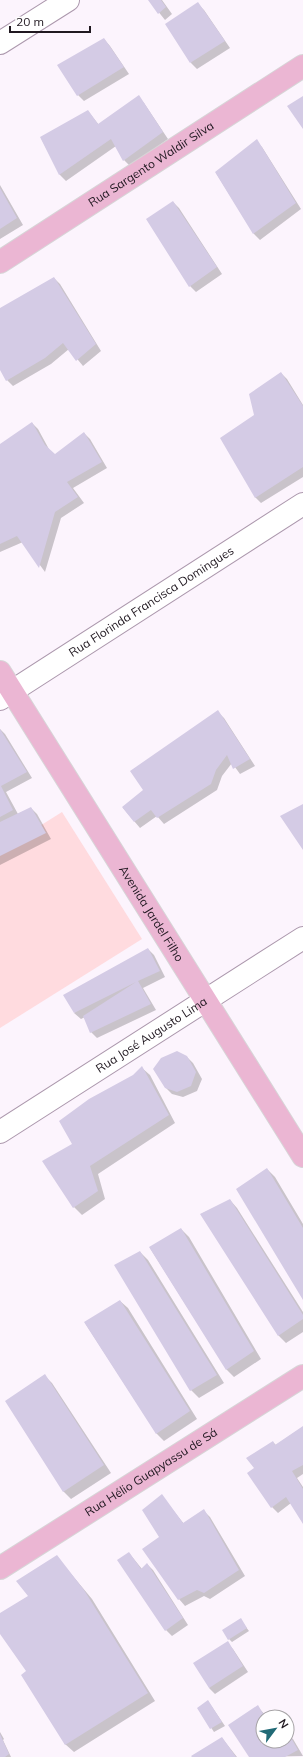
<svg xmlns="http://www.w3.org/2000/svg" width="303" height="1757" font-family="Mulish,sans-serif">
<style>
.green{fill:#ffdbdf}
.shadow{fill:#0003}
.building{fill:#d4cbe5}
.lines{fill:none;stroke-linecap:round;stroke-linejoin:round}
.minor-casing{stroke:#ac98ad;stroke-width:24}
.major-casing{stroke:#d7d5d7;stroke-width:24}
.minor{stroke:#fff;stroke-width:22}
.major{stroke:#ebb6d3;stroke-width:22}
.labels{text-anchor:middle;stroke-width:3.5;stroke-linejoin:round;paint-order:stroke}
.street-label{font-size:12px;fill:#201820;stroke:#fff}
</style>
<rect width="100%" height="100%" fill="#fcf4fd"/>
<path class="green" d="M62 812 142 939 0 1028V851Z"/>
<path class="shadow" d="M149 0H162L172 14 165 20Z
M198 4 204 10 230 48 197 69 191 63Z
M104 39 110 46 129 74 84 101 78 95Z
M138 97 144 103 168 139 130 166 124 160 116 146 66 181 60 175 41 138 88 111 99 125Z
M256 141 262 147 301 209 260 240 254 234 216 173Z
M0 185 23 225 0 239Z
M173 202 179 208 222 274 196 292 190 286Z
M54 278 60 284 101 351 83 366 69 349 51 364 13 386 7 380 0 368V310Z
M281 373 287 379 303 405V477L261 503 255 497V415Z
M32 423 38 429 50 451 55 455 84 433 90 439 107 468 73 488 84 503 61 518 45 572 23 542 0 552V446Z
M218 712 224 718 255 766 240 774 232 763 222 776 217 790 164 824 157 816 140 828 123 808 144 791Z
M0 729 5 734 32 778 6 792 18 814 31 808 37 814 51 839 0 865Z
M148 949 154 955 165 977 143 988 156 1010 97 1038 91 1032 85 1017 81 1019 74 1013Z
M187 1057 193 1063 202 1079 197 1091 183 1097 172 1094 166 1088Z
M142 1068 150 1075 175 1123 98 1174 105 1199 82 1215 74 1207 73 1144 133 1076Z
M267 1169 275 1177 303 1224V1298Z
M230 1200 237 1208 303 1312V1332L286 1343 279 1336 201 1214Z
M181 1229 189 1237 261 1359 234 1377 227 1370 150 1248Z
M140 1252 148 1260 224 1383 199 1398 191 1390 116 1265Z
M120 1301 128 1308 197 1419 164 1441 157 1434 85 1323Z
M45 1376 52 1383 111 1473 71 1499 63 1491Z
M303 1427V1474L297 1478 303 1487V1522L291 1503 278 1513 272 1507 255 1469 273 1442 276 1445Z
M162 1496 184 1524 204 1511 210 1517 245 1576 210 1599 204 1596 185 1606 179 1599 160 1537Z
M129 1553 142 1569 147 1564 153 1570 188 1625 172 1636 166 1630Z
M57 1557 92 1599 155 1701 74 1752 65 1744 27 1671 0 1632V1614L29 1596Z
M240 1619 249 1631 232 1642 229 1639Z
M227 1643 233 1649 248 1672 215 1694 209 1688Z
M208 1701 225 1726 214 1732 198 1708Z
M258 1707 267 1717H263V1741H287V1733L293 1739 303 1756 251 1757Z
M0 1732 4 1739 3 1740 11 1757H0Z
M222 1738 237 1757H193Z"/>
<path class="building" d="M148 0H161L166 7 158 14Z
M198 2 225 41 190 63 165 24Z
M104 38 124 67 77 96 57 65Z
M139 95 163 132 123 161 111 139 59 175 40 137 88 110 98 124Z
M303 96V129L287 106Z
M257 139 296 203 253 234 215 172Z
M0 188 17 218 0 229Z
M173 201 217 267 189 287 146 219Z
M54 277 96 344 76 361 63 343 45 358 6 381 0 370V308Z
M281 372 303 406V467L255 498 220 438 254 415 249 394Z
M32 422 45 445 55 454 84 432 102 462 67 482 78 497 55 512 39 568 17 536 0 544V444Z
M218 710 250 759 233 769 227 755 216 770 211 784 157 818 151 810 134 822 122 807 143 790 130 771Z
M0 729 27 772 1 786 13 810 0 817Z
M303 804V850L280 816Z
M31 807 46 833 0 856V822Z
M148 948 160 971 138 981 151 1004 90 1033 83 1016 136 982 74 1013 63 995Z
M177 1051 187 1056 196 1072 191 1086 177 1092 165 1088 153 1069 161 1058Z
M142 1066 169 1115 90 1166 98 1191 73 1208 42 1161 72 1144 59 1121 89 1099 133 1075Z
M267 1168 303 1228V1300L236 1189Z
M230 1199 303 1315V1319L278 1336 200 1214Z
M181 1228 254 1351 226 1370 149 1247Z
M140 1251 217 1375 190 1391 114 1265Z
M120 1300 190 1411 156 1434 84 1322Z
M45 1374 104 1465 63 1492 5 1401Z
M303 1426V1465L292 1471 303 1489V1524L286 1497 271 1508 247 1473 254 1468 246 1458 273 1441 275 1445Z
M162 1494 183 1523 204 1509 239 1570 204 1593 197 1590 178 1600 142 1549 159 1537 142 1510Z
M129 1552 141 1569 147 1563 183 1618 165 1631 117 1560Z
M57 1555 84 1590 148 1693 65 1745 21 1675 26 1671 0 1634V1613L28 1596 16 1581Z
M241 1618 247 1628 228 1640 222 1630Z
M228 1641 243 1666 209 1688 193 1663Z
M208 1700 222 1722 210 1729 197 1708Z
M258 1705 265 1717H263V1741H287V1731L298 1750 285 1757H249L228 1725Z
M0 1734 9 1754 5 1757H0Z
M222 1737 236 1757H192L191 1756Z"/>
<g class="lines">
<defs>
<g id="minor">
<path d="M0 43 68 0"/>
<path id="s1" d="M0 699 303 504"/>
<path id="s2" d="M0 1132 303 938"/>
</g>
<g id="major">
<path id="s3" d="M0 262 303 66"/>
<path id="s4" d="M0 672 303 1156"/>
<path id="s5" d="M0 1568 303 1376"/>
</g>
</defs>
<use href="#minor" class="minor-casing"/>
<use href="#major" class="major-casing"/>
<use href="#minor" class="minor"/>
<use href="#major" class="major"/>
</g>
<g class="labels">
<g class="street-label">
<text dy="4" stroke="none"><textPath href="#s3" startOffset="180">Rua Sargento Waldir Silva</textPath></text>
<text dy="4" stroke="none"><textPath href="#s1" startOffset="180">Rua Florinda Francisca Domingues</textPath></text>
<text dy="4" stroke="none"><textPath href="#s4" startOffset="285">Avenida Jardel Filho</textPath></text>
<text dy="4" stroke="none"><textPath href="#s2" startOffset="180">Rua José Augusto Lima</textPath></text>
<text dy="4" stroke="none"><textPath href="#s5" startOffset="179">Rua Hélio Guapyassu de Sá</textPath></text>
</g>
</g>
<g transform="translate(275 1729) rotate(58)"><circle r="19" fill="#ffffff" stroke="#a6a3a6"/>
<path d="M0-3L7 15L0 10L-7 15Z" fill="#216a76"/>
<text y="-6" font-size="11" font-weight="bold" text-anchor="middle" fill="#201820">N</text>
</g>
<path d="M10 26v6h80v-6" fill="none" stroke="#201820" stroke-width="2"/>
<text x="16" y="26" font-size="12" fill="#201820" stroke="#ffffff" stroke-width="3" paint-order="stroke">20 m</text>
</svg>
